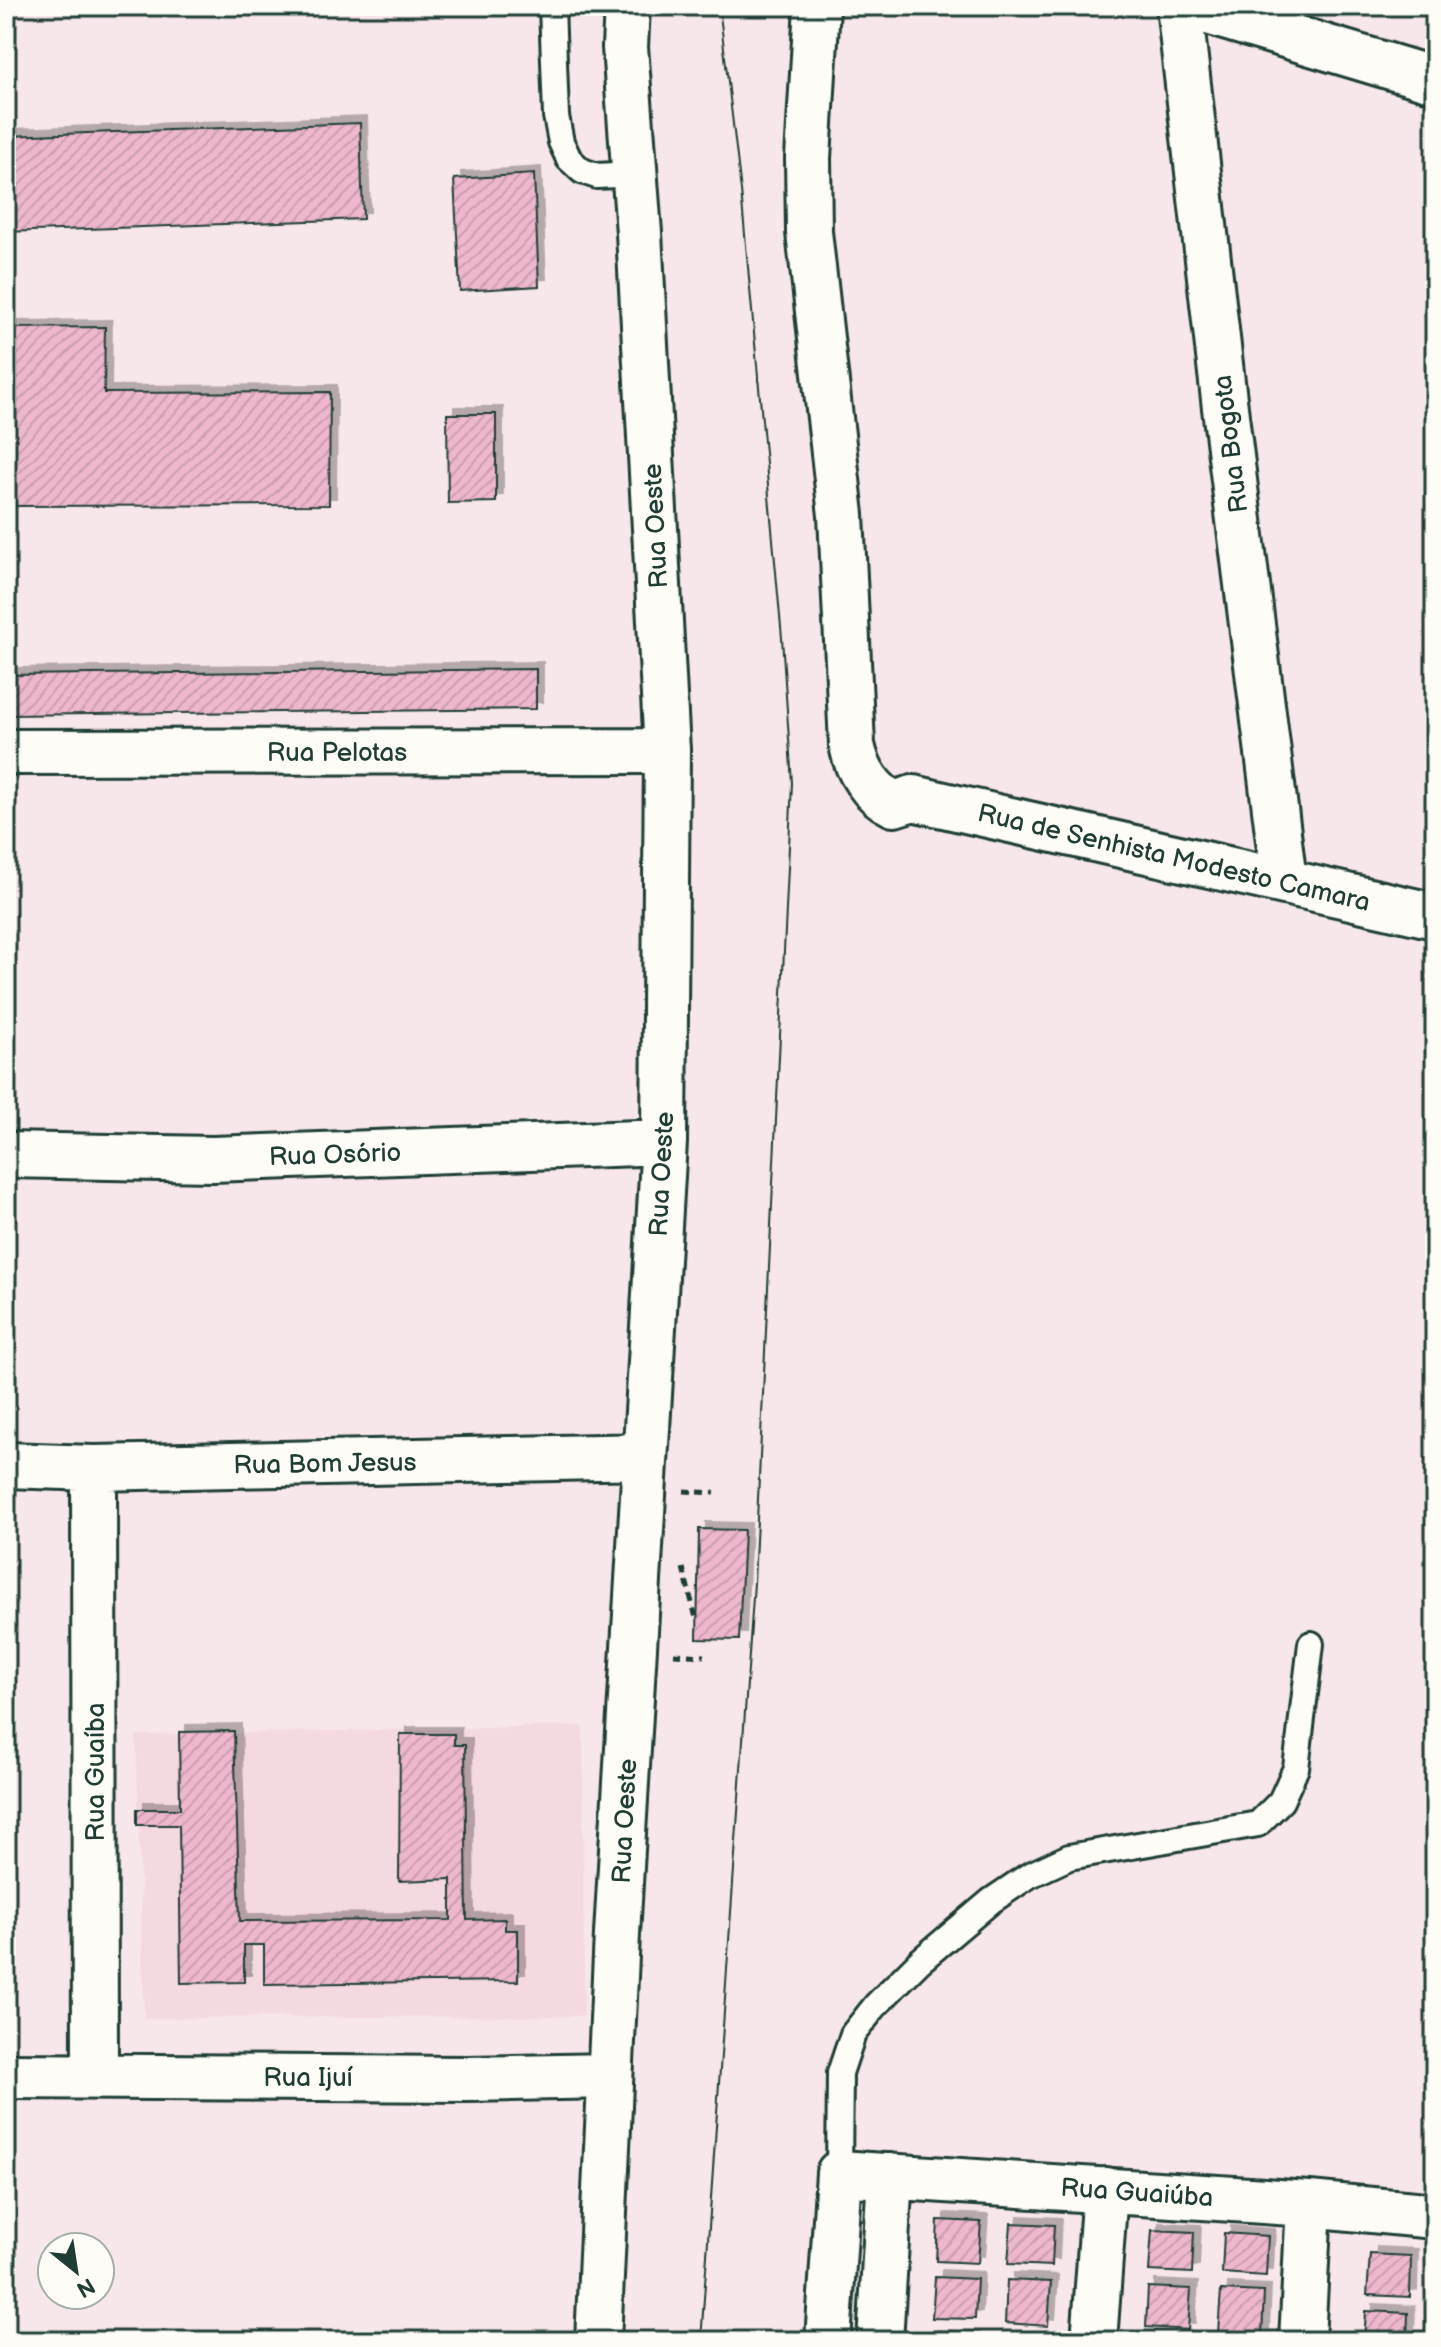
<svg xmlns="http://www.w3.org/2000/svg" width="1441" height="2347" font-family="'Balsamiq Sans',sans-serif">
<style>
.built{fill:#f5d9e1}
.building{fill:url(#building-hatch);stroke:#1f3d34;stroke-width:2;filter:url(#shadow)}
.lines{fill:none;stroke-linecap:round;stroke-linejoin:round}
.lane-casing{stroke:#1f3d34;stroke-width:30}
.street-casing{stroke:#1f3d34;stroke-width:50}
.secondary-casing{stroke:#1f3d34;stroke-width:50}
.path{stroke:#1f3d34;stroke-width:5;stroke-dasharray:8 6;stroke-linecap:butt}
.lane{stroke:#fdfcf7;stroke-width:24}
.street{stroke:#fdfcf7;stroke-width:44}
.secondary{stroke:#fdfcf7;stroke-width:44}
.tram{stroke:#1f3d34;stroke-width:2}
.labels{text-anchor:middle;stroke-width:6;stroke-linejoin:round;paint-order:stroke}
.street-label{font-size:26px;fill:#1f3d34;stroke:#fdfcf7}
</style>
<defs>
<pattern id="building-hatch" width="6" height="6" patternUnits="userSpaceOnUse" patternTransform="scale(2)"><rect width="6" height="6" fill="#eeb7cd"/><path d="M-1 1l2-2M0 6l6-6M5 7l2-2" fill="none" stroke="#cc9eb1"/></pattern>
<filter id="shadow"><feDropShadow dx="7" dy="-7" stdDeviation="0" flood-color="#0004"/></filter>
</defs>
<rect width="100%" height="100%" fill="#f8e7ea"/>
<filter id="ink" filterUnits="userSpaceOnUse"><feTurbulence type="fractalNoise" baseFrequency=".0125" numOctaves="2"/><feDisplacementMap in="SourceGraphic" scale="16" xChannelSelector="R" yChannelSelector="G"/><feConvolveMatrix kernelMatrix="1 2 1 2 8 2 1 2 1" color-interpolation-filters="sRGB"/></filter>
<g filter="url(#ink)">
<path class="built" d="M583 1726 584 2016 144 2018 136 1735Z"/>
<path class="building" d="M55 6H140L55 10Z
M360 123 363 219 6 232V136Z
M534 174 539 286 460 291 454 179Z
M105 327 104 393 330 392 329 505 6 506V328Z
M447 414H496V502L448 503Z
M536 669V709L6 715V675Z
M699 1529 744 1530 739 1640 697 1639Z
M234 1731 240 1921 451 1920V1879L399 1881 400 1734H454V1745H465L467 1920 505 1919V1930H518V1981L264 1984V1945H244V1982L181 1983 179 1825H137V1809H180L179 1732Z
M938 2220 981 2222 978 2263 936 2261Z
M1011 2223 1054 2225 1052 2266 1008 2264Z
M1152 2230 1194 2232 1192 2273 1149 2271Z
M1224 2233 1268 2236 1266 2276 1222 2273Z
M1370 2254 1411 2256 1410 2297 1367 2295Z
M935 2277 977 2279 975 2319 932 2318Z
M1007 2280 1051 2282 1048 2326 1005 2323Z
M1148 2287 1191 2289 1188 2330 1146 2327Z
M1221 2290 1264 2292 1262 2336 1218 2333Z
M1366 2311 1408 2313 1407 2341H1364Z
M930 2337 973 2339 972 2341H930Z"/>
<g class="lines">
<defs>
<path id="lane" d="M552 6 556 116 561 142 569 159 582 171 597 176 634 174
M839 2173 840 2073 853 2034 876 2005 920 1961 991 1901 1028 1876 1069 1857 1258 1824 1281 1801 1296 1768 1311 1644"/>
<path id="street" d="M817 6 808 158 809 232 841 515 852 745C857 770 871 793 894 804L913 798 1435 916
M1179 6 1225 408 1284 881
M1188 6 1435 80
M6 1155 213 1159 664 1142
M6 1465 94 1468 645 1456
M94 1468 95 2075
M6 2076 467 2079 609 2076
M598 2341 617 1934 664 1142 667 751
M828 2341 839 2173 1309 2204 1435 2216
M880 2341 890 2176
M1094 2341 1105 2190
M1302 2341 1309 2204"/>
<path id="secondary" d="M6 752 667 751 639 233 625 47 627 6"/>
</defs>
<use href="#lane" class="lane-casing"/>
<use href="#street" class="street-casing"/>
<use href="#secondary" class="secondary-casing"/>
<path class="path" d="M684 1491 715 1493
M683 1568 697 1622
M674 1654 704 1656"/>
<use href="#lane" class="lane"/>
<use href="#street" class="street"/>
<use href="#secondary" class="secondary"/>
<path class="tram" d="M701 2341 754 1583 792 783 782 638 741 191 719 6"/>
</g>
</g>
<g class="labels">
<g class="street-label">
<text transform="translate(1230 444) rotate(-97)" y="9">Rua Bogota</text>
<text transform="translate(655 526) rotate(-93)" y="9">Rua Oeste</text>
<text x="337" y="761">Rua Pelotas</text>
<text transform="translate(1174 857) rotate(13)" y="9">Rua de Senhista Modesto Camara</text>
<text transform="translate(335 1154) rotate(-2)" y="9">Rua Osório</text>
<text transform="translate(661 1174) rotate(-87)" y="9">Rua Oeste</text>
<text transform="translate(325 1463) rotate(-1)" y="9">Rua Bom Jesus</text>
<text transform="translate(95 1772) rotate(-90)" y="9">Rua Guaíba</text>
<text transform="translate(624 1821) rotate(-87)" y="9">Rua Oeste</text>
<text x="308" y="2086">Rua Ijuí</text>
<text transform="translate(1137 2192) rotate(4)" y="9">Rua Guaiúba</text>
</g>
</g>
<rect width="1441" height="2347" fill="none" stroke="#fdfcf7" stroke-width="32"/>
<rect x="16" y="16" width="1409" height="2315" fill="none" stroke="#1f3d34" stroke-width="3" filter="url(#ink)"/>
<g transform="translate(76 2271) rotate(150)"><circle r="38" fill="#fdfcf7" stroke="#a4b0a9" stroke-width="2"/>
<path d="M0-6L14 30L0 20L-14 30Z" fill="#1f3d34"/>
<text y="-12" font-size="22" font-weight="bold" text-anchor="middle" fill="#1f3d34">N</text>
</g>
</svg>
